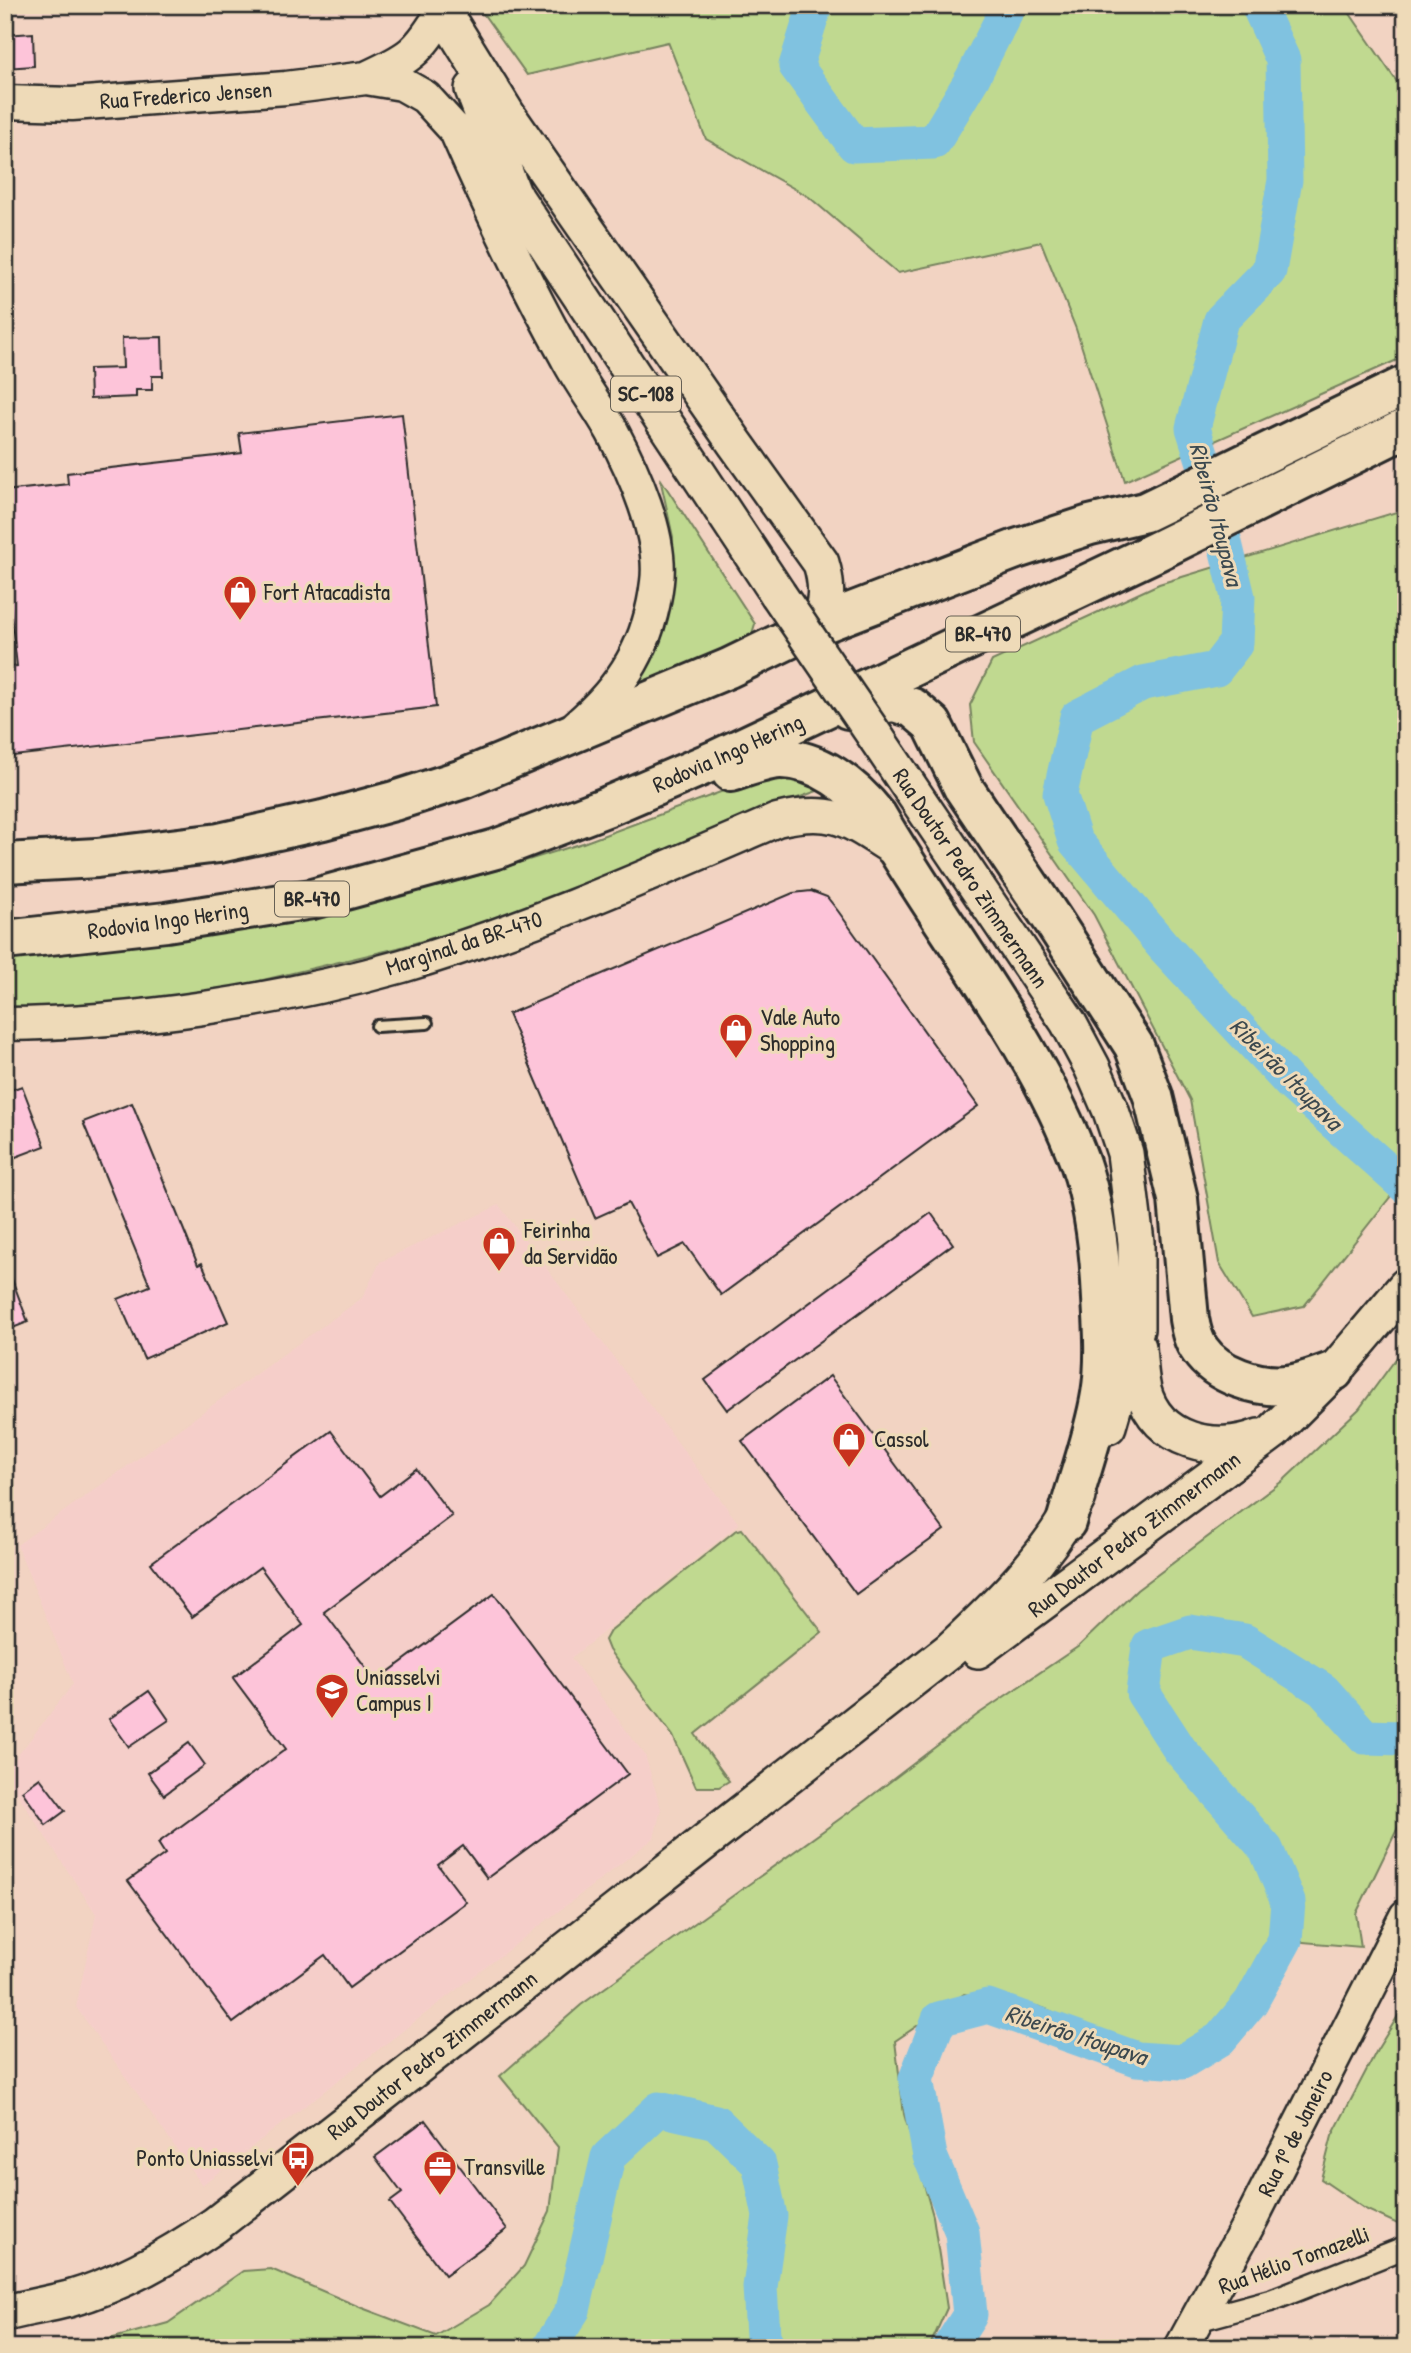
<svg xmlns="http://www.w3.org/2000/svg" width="1411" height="2353" font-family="'Patrick Hand',sans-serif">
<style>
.built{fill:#f5cec9}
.green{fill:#c0d990;stroke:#76825e;stroke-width:2}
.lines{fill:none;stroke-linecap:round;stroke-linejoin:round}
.river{stroke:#80c2e0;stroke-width:35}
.building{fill:#fdc4d9;stroke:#2b2b2b;stroke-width:2}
.lane-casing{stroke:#2b2b2b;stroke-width:16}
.street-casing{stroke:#2b2b2b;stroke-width:26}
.secondary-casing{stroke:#2b2b2b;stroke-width:37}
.primary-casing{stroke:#2b2b2b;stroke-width:40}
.highway-casing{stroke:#2b2b2b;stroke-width:44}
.lane{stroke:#eedab8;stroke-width:10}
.street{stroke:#eedab8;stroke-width:21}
.secondary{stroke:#eedab8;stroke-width:32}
.primary{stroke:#eedab8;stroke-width:35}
.highway{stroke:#eedab8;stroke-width:38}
.primary-bridge-casing{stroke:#2b2b2b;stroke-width:40;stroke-linecap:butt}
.primary-bridge{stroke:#eedab8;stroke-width:35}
.labels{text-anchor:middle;stroke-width:6;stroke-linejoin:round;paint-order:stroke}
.shield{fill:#eedab8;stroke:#666055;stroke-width:2}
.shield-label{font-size:21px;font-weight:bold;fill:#2b2b2b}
.street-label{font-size:23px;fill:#2b2b2b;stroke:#eedab8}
.poi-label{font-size:23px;fill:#2b2b2b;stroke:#eedab8;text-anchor:start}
.water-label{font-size:24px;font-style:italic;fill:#3c494f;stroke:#eedab8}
</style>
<rect width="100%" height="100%" fill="#f2d3c2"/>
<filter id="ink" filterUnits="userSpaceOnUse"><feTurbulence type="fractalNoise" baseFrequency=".0143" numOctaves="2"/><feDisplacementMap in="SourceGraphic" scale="14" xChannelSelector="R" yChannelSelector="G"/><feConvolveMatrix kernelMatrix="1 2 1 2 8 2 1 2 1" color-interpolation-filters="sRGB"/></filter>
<g filter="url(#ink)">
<path class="built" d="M499 1205 739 1524 571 1658 645 1755 661 1809 654 1838 202 2185 76 2007 96 1914 5 1775V1772L73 1684 17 1545 362 1298 380 1262Z"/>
<path class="green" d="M477 5H1344L1406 95V356L1125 481 1076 329 1041 242 898 273 809 197 706 139 668 42 527 75Z
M660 478 755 624 749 643 618 706 669 598 673 537Z
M1406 509V1177L1304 1306 1252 1317 1219 1263 1190 1100 1094 915 974 742 970 705 992 661 1159 584Z
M769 774 812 786 817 791 767 809 533 908 398 948 234 987 131 1002 38 1009 17 1008 5 1004V957L317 916 369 904 483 874 583 843Z
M1406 1345V1811L1356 1914 1361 1947 1268 1939C1264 1963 1248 2003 1230 2021 1204 2047 1161 2056 1126 2046 1097 2038 1071 2018 1043 2008 1018 2000 989 1999 964 1994L895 2041 904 2114 933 2216 947 2308 929 2348H77L168 2323 243 2271 271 2269 362 2308 436 2336 489 2305 524 2266 550 2211 558 2147 500 2076 581 2005 866 1800 977 1715 1079 1646 1137 1590 1285 1479 1359 1409Z
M742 1529 822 1632 695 1734 729 1781 719 1787H696L673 1736 609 1650 605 1640 610 1631 735 1531Z
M1406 2003V2226H1402L1365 2209 1321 2179 1332 2136 1377 2050Z"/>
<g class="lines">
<path class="river" d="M815 5 796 66 854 145 934 142 972 79 1009 5
M1258 5 1283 60 1285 180 1269 271 1221 320 1193 428 1211 485 1238 597 1236 643 1216 669 1143 683 1077 717 1060 794 1075 841 1163 946 1292 1085 1406 1187
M549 2348 573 2310 608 2157 659 2109 716 2122 759 2164 770 2216 760 2287 763 2335 768 2348
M949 2348 970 2315 962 2232 930 2156 916 2079 939 2019 988 2006 1137 2059 1182 2062 1220 2039 1251 2002 1285 1940 1288 1902 1266 1849 1180 1750 1143 1693 1149 1646 1190 1632 1245 1641 1323 1690 1365 1737 1402 1738 1406 1736"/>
</g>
<path class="building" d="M33 33 34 66 5 68V35Z
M162 337 163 376H152V390H136V397L90 399 89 369 123 368 122 338Z
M402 414 436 707 5 757V667L17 666 8 588 5 589V491L68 484 67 473 242 453 239 433Z
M811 891 827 897 838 911 978 1106 721 1295 685 1244 657 1258 628 1203 595 1218 508 1014 793 893Z
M22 1086 45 1146 5 1161V1092Z
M132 1103 198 1265 202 1263 228 1322 144 1359 118 1299 150 1286 83 1122Z
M931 1213 953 1244 727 1410 705 1380Z
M7 1266 28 1322 5 1331V1267Z
M830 1376 944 1530 856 1594 742 1441Z
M331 1431 380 1496 416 1469 452 1516 324 1612 376 1681 494 1594 628 1774 487 1878 463 1846 438 1865 466 1902 349 1988 325 1955 233 2023 128 1881 165 1854 158 1843 286 1749 233 1678 303 1625 260 1567 192 1617 151 1563Z
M149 1691 169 1720 129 1747 109 1719Z
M189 1743 205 1765 164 1795 148 1773Z
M40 1778 65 1811 46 1825 22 1791Z
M425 2120 507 2229 445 2275 390 2202 402 2193 375 2157Z"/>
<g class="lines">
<defs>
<path id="lane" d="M377 1026 427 1023"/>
<path id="street" d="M1198 2320 1272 2300 1406 2247"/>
<path id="secondary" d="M366 78C410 58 418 53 443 11
M5 102 72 104 286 88 366 78 402 84 425 97 468 144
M455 129C489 207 526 284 567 358 580 383 598 406 612 431 633 470 663 536 657 582 650 643 623 687 577 726
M5 1024C134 1023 278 1001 402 966 531 928 654 873 777 820 836 806 850 822 898 852
M1181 2348 1252 2218 1406 1916"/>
<path id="primary" d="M443 11 508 116 735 443 821 563C828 586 827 603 818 625
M473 89 513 194 778 594
M877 739 1068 1022 1092 1067 1111 1111 1125 1153 1136 1242V1329L1108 1426
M1138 1347C1139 1361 1140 1376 1143 1390 1157 1442 1215 1454 1259 1437
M978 1650 1274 1431 1334 1371 1406 1286
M5 2313C27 2308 48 2304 69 2299 122 2284 170 2256 215 2225L950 1650C998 1605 1049 1556 1078 1497"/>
<path id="highway" d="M848 709 894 702 913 708 932 724 963 787 1052 919 1134 1046 1153 1096 1178 1199 1189 1319C1191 1330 1193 1341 1200 1350 1217 1375 1258 1388 1287 1385 1303 1383 1318 1377 1334 1371
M731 772C746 767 764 760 779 759 818 758 854 787 877 816 942 929 1035 1041 1080 1163 1095 1206 1100 1253 1102 1299 1104 1329 1106 1364 1101 1394 1094 1437 1078 1479 1066 1522
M5 863 97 858 219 843 323 820 394 801 463 779 729 668 818 625 1016 549 1090 525 1145 512 1406 385
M5 940 166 922 312 899 496 849 606 807 718 759 1157 551 1406 428"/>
</defs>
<use href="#lane" class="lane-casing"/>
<use href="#street" class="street-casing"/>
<use href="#secondary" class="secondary-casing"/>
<use href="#primary" class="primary-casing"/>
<use href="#highway" class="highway-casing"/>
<use href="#lane" class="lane"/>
<use href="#street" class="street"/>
<use href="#secondary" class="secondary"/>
<use href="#primary" class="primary"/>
<use href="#highway" class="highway"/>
<defs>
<path id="primary-bridge" d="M778 594 877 739"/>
</defs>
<use href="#primary-bridge" class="primary-bridge-casing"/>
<use href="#primary-bridge" class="primary-bridge"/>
</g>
</g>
<defs>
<symbol id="shop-pin" viewBox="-11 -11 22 30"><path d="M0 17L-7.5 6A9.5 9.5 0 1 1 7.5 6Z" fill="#c8321e" stroke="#eedab8"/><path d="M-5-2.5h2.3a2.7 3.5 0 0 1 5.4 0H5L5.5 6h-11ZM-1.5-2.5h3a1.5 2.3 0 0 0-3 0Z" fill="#fff"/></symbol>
<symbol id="university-pin" viewBox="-11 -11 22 30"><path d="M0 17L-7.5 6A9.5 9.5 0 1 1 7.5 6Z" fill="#c8321e" stroke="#eedab8"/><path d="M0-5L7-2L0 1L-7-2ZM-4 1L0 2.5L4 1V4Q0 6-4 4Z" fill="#fff"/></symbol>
<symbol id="bus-pin" viewBox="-11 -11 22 30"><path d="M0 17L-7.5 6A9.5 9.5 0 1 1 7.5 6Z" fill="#c8321e" stroke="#eedab8"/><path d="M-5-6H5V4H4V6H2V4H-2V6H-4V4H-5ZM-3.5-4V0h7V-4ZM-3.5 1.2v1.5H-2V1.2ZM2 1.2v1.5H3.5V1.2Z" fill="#fff"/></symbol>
<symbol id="office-pin" viewBox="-11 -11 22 30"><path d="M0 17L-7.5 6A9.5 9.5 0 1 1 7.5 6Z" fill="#c8321e" stroke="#eedab8"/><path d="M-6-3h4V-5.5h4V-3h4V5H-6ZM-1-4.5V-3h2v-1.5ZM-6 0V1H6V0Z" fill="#fff"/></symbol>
</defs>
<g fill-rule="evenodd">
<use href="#shop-pin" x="221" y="573" width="38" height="52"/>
<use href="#shop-pin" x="717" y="1011" width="38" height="52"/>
<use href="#shop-pin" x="480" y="1224" width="38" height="52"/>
<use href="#shop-pin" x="830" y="1420" width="38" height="52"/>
<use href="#university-pin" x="313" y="1671" width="38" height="52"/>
<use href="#bus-pin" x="279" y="2139" width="38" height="52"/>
<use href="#office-pin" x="421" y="2148" width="38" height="52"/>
</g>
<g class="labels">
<g class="shield">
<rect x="611" y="376.5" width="70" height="35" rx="5"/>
<rect x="946" y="616.5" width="74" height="35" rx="5"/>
<rect x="275" y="881.5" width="74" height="35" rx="5"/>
</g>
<g class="shield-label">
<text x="646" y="401">SC-108</text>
<text x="983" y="641">BR-470</text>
<text x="312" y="906">BR-470</text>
</g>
<g class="street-label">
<text transform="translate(186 95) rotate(-4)" y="8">Rua Frederico Jensen</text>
<text transform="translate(728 753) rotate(-24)" y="8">Rodovia Ingo Hering</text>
<text transform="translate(971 878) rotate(56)" y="8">Rua Doutor Pedro Zimmermann</text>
<text transform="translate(168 920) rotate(-8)" y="8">Rodovia Ingo Hering</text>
<text transform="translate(464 943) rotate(-18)" y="8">Marginal da BR-470</text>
<text transform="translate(1134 1534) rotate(-37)" y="8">Rua Doutor Pedro Zimmermann</text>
<text transform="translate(432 2055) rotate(-38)" y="8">Rua Doutor Pedro Zimmermann</text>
<text transform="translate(1295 2133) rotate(-63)" y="8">Rua 1º de Janeiro</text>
<text transform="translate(1294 2260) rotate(-20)" y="8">Rua Hélio Tomazelli</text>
</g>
<g class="poi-label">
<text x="264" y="600">Fort Atacadista</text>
<text x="760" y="1025">Vale Auto<tspan x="760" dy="26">Shopping</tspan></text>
<text x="524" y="1238">Feirinha<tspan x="524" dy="26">da Servidão</tspan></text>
<text x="874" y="1447">Cassol</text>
<text x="356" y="1685">Uniasselvi<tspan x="356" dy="26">Campus I</tspan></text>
<text x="274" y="2166" text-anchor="end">Ponto Uniasselvi</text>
<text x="464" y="2175">Transville</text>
</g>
<g class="water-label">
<text transform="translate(1216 514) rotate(75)" y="8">Ribeirão Itoupava</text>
<text transform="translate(1286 1074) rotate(45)" y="8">Ribeirão Itoupava</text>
<text transform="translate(1076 2035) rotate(18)" y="8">Ribeirão Itoupava</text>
</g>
</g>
<rect width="1411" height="2353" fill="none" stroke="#eedab8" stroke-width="28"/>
<rect x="14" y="14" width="1383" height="2325" fill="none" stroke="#2b2b2b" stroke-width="2.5" filter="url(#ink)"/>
</svg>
